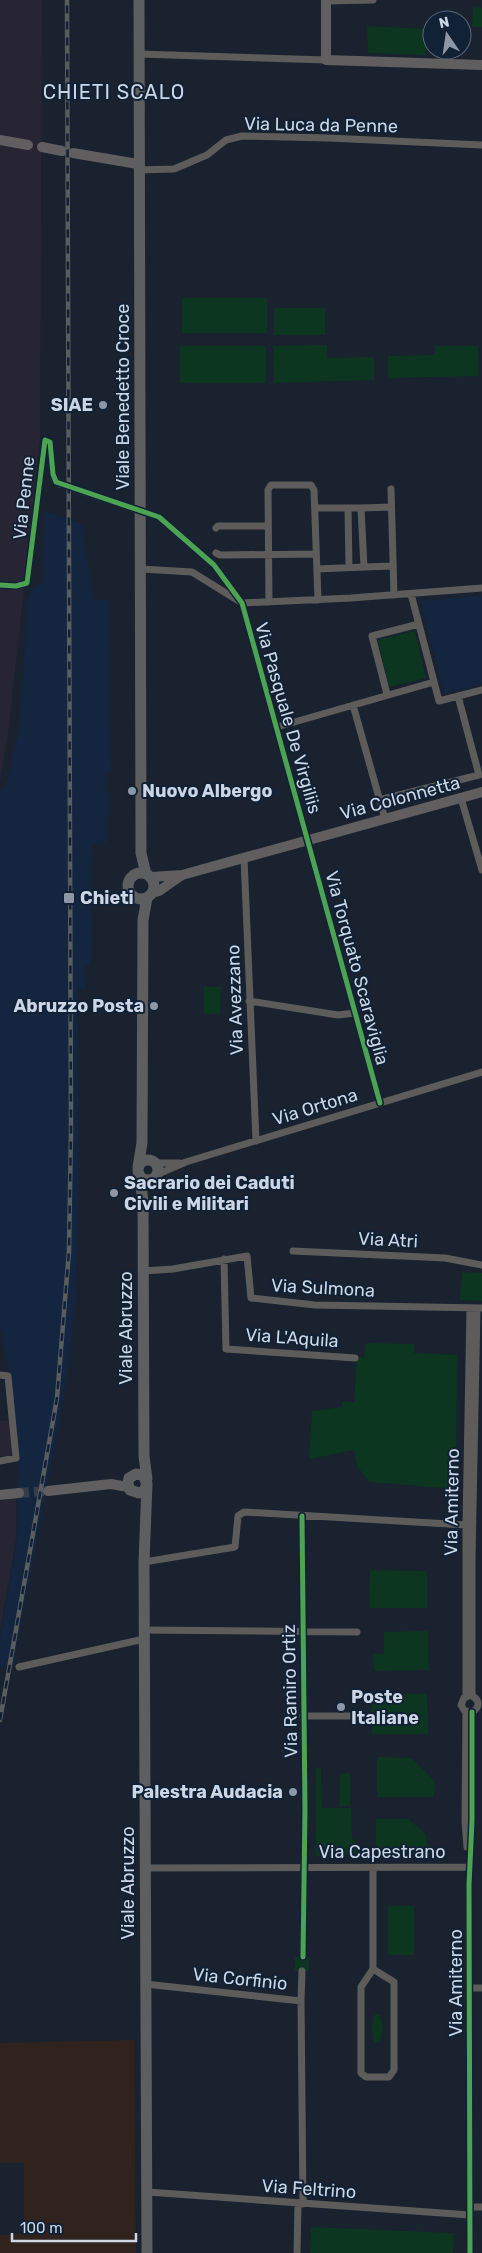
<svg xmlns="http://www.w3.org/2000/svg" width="482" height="2253" font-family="Rubik,sans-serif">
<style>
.commercial{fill:#30231e}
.industrial{fill:#272534}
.built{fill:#14263f}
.green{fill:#0c361f}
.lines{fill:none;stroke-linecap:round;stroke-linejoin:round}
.street-tunnel{stroke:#343d49;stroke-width:7;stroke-dasharray:7 3.5;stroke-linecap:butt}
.secondary-tunnel{stroke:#343d49;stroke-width:10;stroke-dasharray:10 5;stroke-linecap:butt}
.street{stroke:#5e5c5b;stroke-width:7}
.secondary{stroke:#605e5f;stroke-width:10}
.primary{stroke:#5d5e5f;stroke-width:11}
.rail-casing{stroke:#5a5d60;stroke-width:4.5}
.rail{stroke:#112136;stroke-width:2.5;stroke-dasharray:8;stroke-linecap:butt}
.cycleway-casing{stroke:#112136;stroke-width:8}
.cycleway{stroke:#4ca352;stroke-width:5}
.poi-dot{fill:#8d97a5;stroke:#112136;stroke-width:2}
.labels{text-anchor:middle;stroke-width:4;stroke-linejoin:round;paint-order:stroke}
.street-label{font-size:18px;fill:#ccd6e5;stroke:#112136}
.poi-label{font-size:18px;font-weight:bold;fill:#ccd6e5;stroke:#112136;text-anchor:start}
.quarter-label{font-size:20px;letter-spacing:1px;fill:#ccd6e5;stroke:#112136}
</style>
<rect width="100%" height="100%" fill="#19222e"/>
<path class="commercial" d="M134 2040 136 2253H0V2235L24 2234V2163H0V2043Z"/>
<path class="industrial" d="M0 0H42L40 440 8 733 0 782Z
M10 1420 11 1456H0V1421Z
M16 1499V1539L0 1631V1501Z"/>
<path class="built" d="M44 511 81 524 94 600H109L111 772H105V791L110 793V816L106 817 107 843 92 844 91 965 85 966 86 990 78 989 79 1184 75 1304 64 1396 13 1668 0 1666V1639L17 1540 19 1455 10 1375 0 1327V791L6 786 20 725 28 597 37 584H44Z
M482 596V684L444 694 420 601Z"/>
<path class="green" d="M473 7 482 8V27H472Z
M367 26 426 29V55L368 53Z
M182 298H267V333H182Z
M274 308H325V335H274Z
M327 345V358L374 357V380L274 383 273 346Z
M180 346H266V383H180Z
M435 346H478L479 376 388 378V356L435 355Z
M415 631 426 678 389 687 378 640Z
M204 987H221L220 1014H204Z
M462 1272 482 1273V1301L460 1300Z
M366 1343 414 1344V1353L457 1355 456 1489 369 1482 357 1466 354 1450 309 1459 312 1411 342 1407V1402H354L357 1357H364Z
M370 1570 427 1571V1608H369Z
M428 1631 429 1670 374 1671 373 1654H384V1632Z
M371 1694H427L428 1734H372Z
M377 1757 411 1758 435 1782 434 1797H377Z
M316 1768H321L322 1808H351L352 1838 367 1855 316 1856Z
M350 1773V1806H339L340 1774Z
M376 1819H408L426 1834 427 1844 430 1846 433 1854 376 1852Z
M388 1906H414V1955H388Z
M295 1957H309V1971H295Z
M374 2015H380L383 2028 380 2042H374L372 2028Z
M311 2227 454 2233 453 2253H310Z"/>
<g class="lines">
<path class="street-tunnel" d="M60 484 81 491"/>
<path class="secondary-tunnel" d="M19 1493 48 1491"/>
<path class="street" d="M326 1 373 0
M139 54 326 60
M138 170 174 169 207 155 226 140 242 136 328 138 482 145
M391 489 394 595
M81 491 159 517 214 565 242 603 380 1103
M315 508H361L364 567 393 566
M361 508 391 507
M348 509 349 567
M216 528 218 526H268
M216 553 220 555 316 554
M141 569 192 572 242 603 351 598 482 588
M317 569 364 567
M0 585 16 586 27 583 45 440 50 442 53 474 54 478 60 484
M411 594 439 701 482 690
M269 602 268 490 271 485H311L314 490 318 600
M387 694 372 636 419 624
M353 705 385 819
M277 727 434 682
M461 798 482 870
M379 800 479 775 458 696
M244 858 256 1141
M249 1001 338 1015 355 1013
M155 1163H180
M156 1175 186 1162 482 1072
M293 1251 445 1258 482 1265
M224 1259 226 1349 355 1358
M143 1271 173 1269 247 1256 251 1298 315 1305 482 1308
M0 1461 16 1458 8 1376 0 1375
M302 1516 305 1809 303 1957
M144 1562 235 1547 238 1516 244 1512 466 1525
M144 1630 357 1632
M19 1667 144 1639
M470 1695 464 1698 461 1705 464 1710 470 1713
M466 1696V1525L470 1308
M472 1696V1558L477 1308
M466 1711 465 1821 467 1847
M472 1712C480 1708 480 1700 472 1696
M303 1716H362
M145 1868 469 1867
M373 1969 394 1982V2070L389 2077H366L361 2073V1987L373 1969V1867
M145 1984 301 2001 302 1971
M469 1988H482
M301 2001 303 2204
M147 2192 470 2215
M470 2207H482
M297 2253 298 2204
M470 2253 469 1885 472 1821V1712"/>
<path class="secondary" d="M326 0V60L482 65
M0 140 28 145
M42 147 62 151
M73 153 138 164
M151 877 182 875 482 792
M152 893 159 891 182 875
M48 1491 111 1484 128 1487
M0 1495 19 1493"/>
<path class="primary" d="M139 0 141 853 146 874
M128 886a13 13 0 1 1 26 0a13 13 0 1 1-26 0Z
M138 1170a10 10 0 1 1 20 0a10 10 0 1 1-20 0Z
M138 1167 142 1143 143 920 147 898
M139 1174 143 1200 144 1456 147 1479
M147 2253 144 1562 147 1484 143 1475 136 1474 129 1478 128 1484 130 1490 139 1493 144 1491 147 1484"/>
<defs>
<path id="rail" d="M0 1720 57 1398 69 1251 71 1130 67 0"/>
</defs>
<use href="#rail" class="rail-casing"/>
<use href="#rail" class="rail"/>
<defs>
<path id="cycleway" d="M0 585 16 586 27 583 45 440 50 442 53 474 56 482 159 517 214 565 242 603 380 1103
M302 1516 305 1809 303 1957
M470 2253 469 1885 472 1821V1712"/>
</defs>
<use href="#cycleway" class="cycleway-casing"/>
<use href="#cycleway" class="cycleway"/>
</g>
<g class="poi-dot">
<circle cx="103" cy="405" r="5"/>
<circle cx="132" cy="791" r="5"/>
<rect x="63" y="892" width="12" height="12" rx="2.5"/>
<circle cx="154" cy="1006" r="5"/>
<circle cx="114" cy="1193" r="5"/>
<circle cx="341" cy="1707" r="5"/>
<circle cx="293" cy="1792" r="5"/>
</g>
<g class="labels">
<g class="street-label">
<text transform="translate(321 125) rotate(1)" y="6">Via Luca da Penne</text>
<text transform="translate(123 397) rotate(-90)" y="6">Viale Benedetto Croce</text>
<text transform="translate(24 498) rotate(-84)" y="6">Via Penne</text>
<text transform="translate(288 718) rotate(74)" y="6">Via Pasquale De Virgiliis</text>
<text transform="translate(400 798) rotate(-15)" y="6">Via Colonnetta</text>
<text transform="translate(357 968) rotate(75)" y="6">Via Torquato Scaraviglia</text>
<text transform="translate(235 1000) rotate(-92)" y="6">Via Avezzano</text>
<text transform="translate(315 1107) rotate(-17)" y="6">Via Ortona</text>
<text transform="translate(388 1240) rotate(3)" y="6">Via Atri</text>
<text transform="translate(323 1288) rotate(3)" y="6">Via Sulmona</text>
<text transform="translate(126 1328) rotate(-90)" y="6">Viale Abruzzo</text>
<text transform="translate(292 1338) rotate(4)" y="6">Via L'Aquila</text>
<text transform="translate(452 1502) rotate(-89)" y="6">Via Amiterno</text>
<text transform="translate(290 1691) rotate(-91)" y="6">Via Ramiro Ortiz</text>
<text x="382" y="1858">Via Capestrano</text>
<text transform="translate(128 1883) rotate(-90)" y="6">Viale Abruzzo</text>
<text transform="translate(240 1979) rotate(6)" y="6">Via Corfinio</text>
<text transform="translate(456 1983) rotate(-90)" y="6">Via Amiterno</text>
<text transform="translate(309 2189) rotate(4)" y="6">Via Feltrino</text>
</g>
<g class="poi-label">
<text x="93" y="411" text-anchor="end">SIAE</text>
<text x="142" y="797">Nuovo Albergo</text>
<text x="80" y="904">Chieti</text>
<text x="144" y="1012" text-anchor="end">Abruzzo Posta</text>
<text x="124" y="1189">Sacrario dei Caduti<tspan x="124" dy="21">Civili e Militari</tspan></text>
<text x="351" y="1703">Poste<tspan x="351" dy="21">Italiane</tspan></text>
<text x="283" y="1798" text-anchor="end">Palestra Audacia</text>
</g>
<g class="quarter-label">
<text x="114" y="99">CHIETI SCALO</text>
</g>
</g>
<g transform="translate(447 35) rotate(347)"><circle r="24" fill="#112136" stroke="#5c697c"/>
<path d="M0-4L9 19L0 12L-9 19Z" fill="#8d97a5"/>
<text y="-8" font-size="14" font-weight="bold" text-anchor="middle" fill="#ccd6e5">N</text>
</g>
<path d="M12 2233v8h124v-8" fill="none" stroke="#ccd6e5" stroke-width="2.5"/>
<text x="20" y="2233" font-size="15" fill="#ccd6e5" stroke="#112136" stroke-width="4" paint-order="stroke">100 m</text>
</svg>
